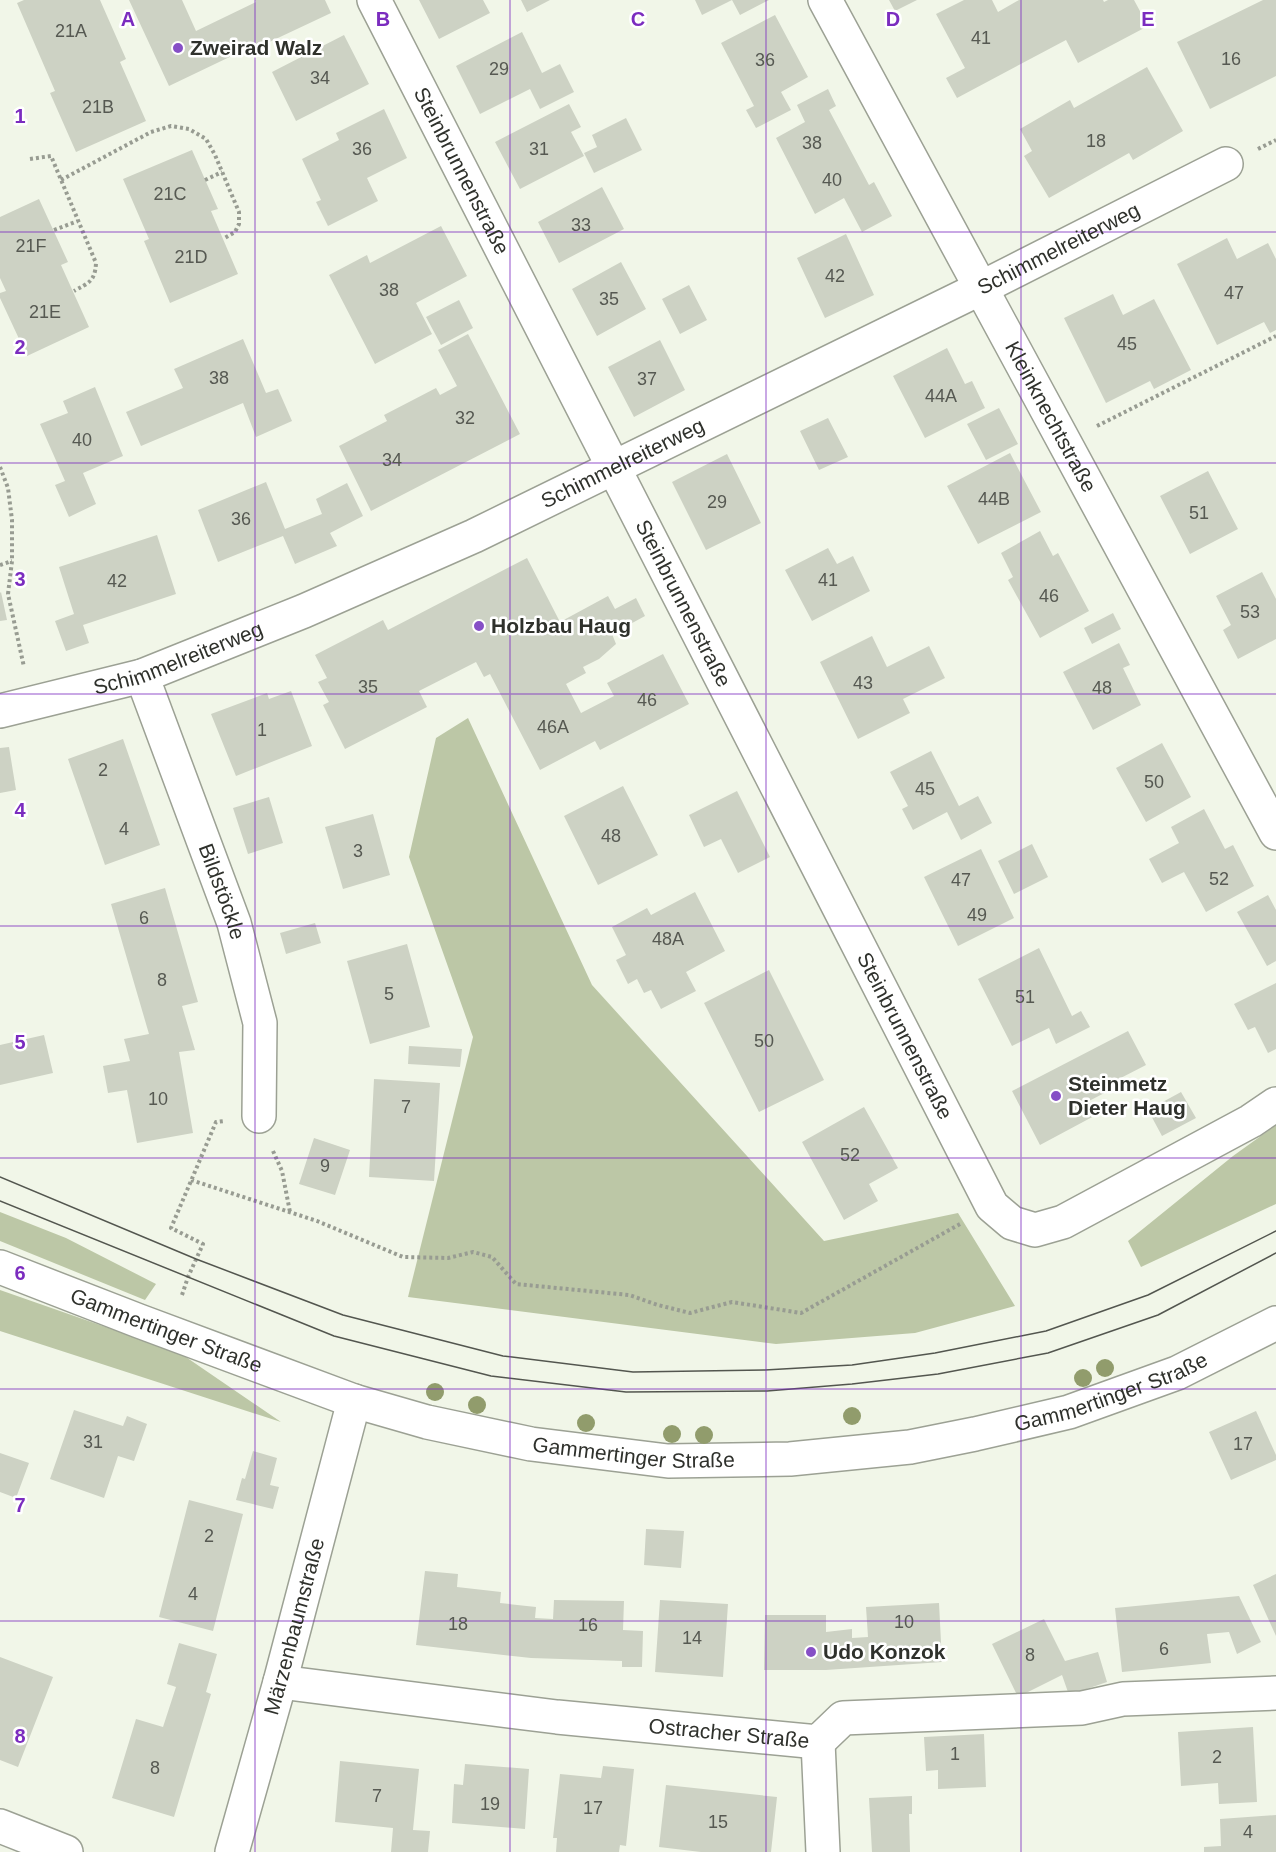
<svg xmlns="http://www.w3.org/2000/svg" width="1276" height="1852" font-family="Arial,sans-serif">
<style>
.green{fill:#bcc7a6}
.building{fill:#cdd2c4}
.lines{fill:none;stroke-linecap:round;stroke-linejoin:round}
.minor-casing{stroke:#9ca194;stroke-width:36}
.path{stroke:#989c92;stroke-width:4;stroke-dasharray:3 3;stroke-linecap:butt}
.minor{stroke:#fff;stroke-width:33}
.tram{stroke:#53564f;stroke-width:1.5}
.tree{fill:#919c6c}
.grid{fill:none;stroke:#7b2cbf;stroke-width:1.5;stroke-opacity:0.55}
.poi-dot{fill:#864fc6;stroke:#fff;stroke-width:2}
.labels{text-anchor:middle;stroke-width:5;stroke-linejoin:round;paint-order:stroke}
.number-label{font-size:18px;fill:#565952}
.poi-label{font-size:21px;font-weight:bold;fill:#2f312c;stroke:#fff;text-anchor:start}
.street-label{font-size:21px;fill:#2f312c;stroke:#fff}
.grid-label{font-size:20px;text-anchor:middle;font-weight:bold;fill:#7b2cbf;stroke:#fff;stroke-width:5;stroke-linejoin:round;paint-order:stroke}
</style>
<rect width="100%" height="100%" fill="#f1f6e8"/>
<path class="green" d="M468 718 592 985 824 1241 958 1213 1015 1306 915 1333 776 1344 408 1297 473 1037 409 857 436 738Z
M1276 1125V1204L1141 1267 1128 1241 1233 1156Z
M0 1212 66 1238 156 1284 145 1300 0 1241Z
M0 1290 180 1353 281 1422 0 1331Z"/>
<path class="building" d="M24 0H100L126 59 120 62 146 121 76 152 50 93 55 91 17 3Z
M129 0H182L196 31 256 2 255 0H325L331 13 242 55 240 52 169 86Z
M419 0H483L490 13 439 39Z
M521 0H550L527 12Z
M695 0H769L740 15 732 0 702 15Z
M889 0H917L895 11Z
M964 0H992L998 12 1019 0H1103L1104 2 1108 0H1134L1148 26 1078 63 1066 40 957 98 946 78 965 68 936 14Z
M1263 0H1276V76L1210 109 1177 42Z
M775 15 808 77 781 92 791 110 756 128 746 110 754 106 721 43Z
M522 32 542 73 560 64 574 92 540 109 530 89 480 114 456 66Z
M344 35 369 84 296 121 272 72Z
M1147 67 1183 131 1133 160 1129 153 1049 198 1024 156 1032 151 1020 129 1070 100 1074 108Z
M828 89 836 106 829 110 869 185 874 182 892 216 862 232 844 198 815 214 776 138 805 122 797 105Z
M569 104 581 127 571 132 584 156 520 189 495 142Z
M384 109 407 158 367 178 378 201 328 226 316 202 321 200 302 159 339 140 336 133Z
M626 118 642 150 594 173 584 153 597 147 592 135Z
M192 150 218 209 211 211 238 274 170 303 144 241 149 239 123 179Z
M602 187 624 229 559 263 538 222Z
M39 199 68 262 61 265 89 327 27 356 0 298V293L6 291 0 278V217Z
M441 226 467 276 416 303 432 334 375 364 329 275 367 255 370 263Z
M846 234 874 295 825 318 797 258Z
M1227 238 1237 259 1268 243 1276 259V330L1270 333 1264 322 1217 345 1177 264Z
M621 262 646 309 597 336 572 289Z
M689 285 707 320 680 334 662 299Z
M1113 294 1123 315 1154 299 1191 370 1154 389 1150 381 1106 403 1064 318Z
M459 300 473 328 441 345 426 317Z
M468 334 520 434 371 511 339 446 387 421 384 415 436 388 440 395 457 386 438 350Z
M243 339 266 393 278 389 292 421 256 437 243 403 141 446 126 412 183 388 174 369Z
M660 340 685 390 634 417 608 367Z
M947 348 965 384 972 381 985 408 925 438 893 376Z
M95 387 123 456 83 473 96 504 69 517 55 485 65 481 40 424 68 413 63 401Z
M999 408 1018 444 986 460 967 424Z
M828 418 848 457 819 470 800 431Z
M1010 453 1041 512 978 544 947 486Z
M727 454 761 523 706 550 672 482Z
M1208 471 1238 529 1190 554 1160 496Z
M266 482 285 529 322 514 316 499 347 483 363 516 330 533 337 546 295 564 283 536 218 562 198 510Z
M1040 531 1053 556 1058 553 1089 611 1040 638 1008 580 1013 577 1001 553Z
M157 535 176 594 83 625 89 643 66 651 55 621 74 614 59 567Z
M828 548 837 564 853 556 870 591 812 621 785 570Z
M527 558 560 622 608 596 615 609 636 598 645 616 612 634 616 644 599 659 583 667 586 673 566 684 581 713 614 696 607 683 663 654 689 704 600 750 595 741 540 770 490 674 484 677 476 662 419 691 427 707 345 749 323 705 329 702 318 682 327 678 315 655 383 620 388 630Z
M1262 572 1276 599V639L1238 659 1223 630 1231 625 1216 596Z
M1 592 7 620 0 621V593Z
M1113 613 1121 629 1092 644 1084 628Z
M872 636 887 667 929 646 945 678 903 699 910 713 858 739 820 662Z
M1119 643 1130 665 1123 668 1141 705 1093 730 1063 672Z
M291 691 312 746 236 776 211 714 267 693 269 699Z
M123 739 160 845 105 865 68 759Z
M1162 743 1191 797 1146 822 1116 768Z
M9 747 16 790 0 793V748Z
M931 751 959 806 978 796 992 823 961 840 947 812 913 830 902 809 908 806 890 772Z
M623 786 658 855 598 885 564 816Z
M737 791 770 857 738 873 721 839 704 847 689 815Z
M269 797 283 843 248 854 233 808Z
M1204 809 1225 849 1233 845 1254 886 1206 912 1184 872 1162 883 1149 859 1179 843 1171 827Z
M373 814 390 875 343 889 325 827Z
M1032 844 1048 877 1014 894 998 861Z
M981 849 1014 918 958 946 924 877Z
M165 888 198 1002 182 1006 195 1050 179 1052 193 1133 137 1143 127 1090 108 1093 103 1066 130 1061 124 1039 149 1034 111 904Z
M695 892 725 951 686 972 696 991 661 1009 651 990 644 993 637 979 628 984 616 960 626 955 612 927 647 908 651 915Z
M1268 895 1276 910V961L1267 966 1237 912Z
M315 923 321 943 286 954 280 933Z
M407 944 430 1027 370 1044 347 961Z
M1039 948 1072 1016 1081 1011 1090 1027 1056 1044 1049 1028 1012 1046 978 979Z
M769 970 824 1080 759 1112 704 1003Z
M1276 983V1049L1268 1053 1255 1027 1248 1030 1234 1004Z
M1128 1031 1146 1065 1111 1083 1114 1088 1089 1101 1096 1115 1040 1145 1012 1091Z
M44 1035 53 1073 0 1085V1045Z
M409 1046 462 1049 460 1067 408 1064Z
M374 1079 440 1083 434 1181 369 1177Z
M1181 1092 1196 1118 1162 1136 1148 1110Z
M864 1107 898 1168 869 1184 878 1201 844 1220 802 1142Z
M314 1138 350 1150 335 1195 299 1184Z
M74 1410 123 1426 127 1416 147 1424 134 1461 118 1456 104 1498 50 1479Z
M1256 1411 1276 1455V1460L1231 1480 1209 1432Z
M253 1451 277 1458 270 1485 279 1487 273 1509 236 1500 242 1478 245 1479Z
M0 1453 29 1463 16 1498 0 1492Z
M189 1500 243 1514 213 1631 159 1617Z
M646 1529 684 1531 681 1568 644 1565Z
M425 1571 458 1574 457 1587 501 1592 500 1603 536 1607 535 1618 553 1619 554 1600 624 1601 623 1630 643 1631 642 1667H622V1661L531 1658 416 1645Z
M1276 1574V1636L1253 1585Z
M1239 1596 1261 1642 1237 1654 1229 1632 1207 1634 1211 1663 1122 1672 1115 1608Z
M660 1600 728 1604 723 1677 655 1672Z
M939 1603 942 1662 826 1670H764L765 1615H826V1632L852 1629V1638L868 1637 866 1607Z
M1044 1619 1065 1661 1098 1652 1107 1682 1069 1695 1062 1675 1018 1697 992 1644Z
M179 1643 217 1654 206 1692 211 1694 174 1817 112 1798 136 1719 163 1727 176 1687 167 1684Z
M0 1657 53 1677 18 1767 0 1760Z
M1253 1727 1257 1802 1219 1804 1218 1783 1181 1786 1178 1732Z
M984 1734 986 1787 938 1789V1770L926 1771 924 1737Z
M340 1761 419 1769 413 1830 430 1831 428 1852H391L393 1828 335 1822Z
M465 1764 529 1769 525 1829 452 1823 454 1784 463 1785Z
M603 1766 634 1769 626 1846 620 1845 619 1852H556L557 1838H553L560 1774 601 1778Z
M666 1785 777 1797 771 1852H701L659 1847Z
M912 1796V1814H909L910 1852H872L869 1798Z
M1276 1815V1852H1204V1847L1221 1846 1220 1819Z"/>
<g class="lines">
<defs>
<g id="minor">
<path id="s1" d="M374 0 992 1206 1012 1223 1035 1230 1063 1222 1251 1121 1276 1104"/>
<path id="s2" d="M825 0 1276 833"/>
<path id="s3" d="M142 676 234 923 260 1023 259 1116"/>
<path id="s4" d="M0 711 142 676 304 611 474 536 981 288 1226 164"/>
<path id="s5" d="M0 1267 139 1321 354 1401 427 1422 531 1444 668 1461 790 1459 910 1447 975 1434 1069 1412 1177 1373 1276 1323"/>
<path id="s6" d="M280 1682 557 1717 818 1742 843 1718 1082 1708 1123 1699 1276 1693"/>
<path d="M818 1742 823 1852"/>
<path d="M0 1826 66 1852"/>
<path id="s7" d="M232 1852 280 1682 354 1401"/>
</g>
</defs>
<use href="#minor" class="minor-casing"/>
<path class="path" d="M1258 149 1276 140
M30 159 51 156 96 263C95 282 88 283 74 291
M61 180 151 132 171 126 189 129 206 139 215 155 239 212V224L235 232 223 239
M205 180 222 172
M54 230 78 221
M1097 426 1276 336
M0 467 8 488 12 520V561L8 594 24 667
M0 565 12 561
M273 1151 282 1171 290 1212
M191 1180 317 1221 403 1257 448 1258 473 1252 492 1257 516 1284 629 1295 658 1305 690 1313 732 1302 801 1313 960 1224
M182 1295 188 1277 203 1244 171 1228 216 1122 224 1121"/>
<use href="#minor" class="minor"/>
<path class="tram" d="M0 1177 196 1259 343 1315 503 1356 633 1372 765 1370 852 1365 935 1353 1046 1331 1148 1295 1276 1231
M0 1201 334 1336 491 1376 626 1392 767 1391 852 1384 938 1374 1048 1353 1158 1315 1276 1253"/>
</g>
<g class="tree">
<circle cx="1105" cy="1368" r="9"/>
<circle cx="1083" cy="1378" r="9"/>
<circle cx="435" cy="1392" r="9"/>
<circle cx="477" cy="1405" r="9"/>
<circle cx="852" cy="1416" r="9"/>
<circle cx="586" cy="1423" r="9"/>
<circle cx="672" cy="1434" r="9"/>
<circle cx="704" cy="1435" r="9"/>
</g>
<path class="grid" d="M255 0V1852M510 0V1852M766 0V1852M1021 0V1852M0 232H1276M0 463H1276M0 694H1276M0 926H1276M0 1158H1276M0 1389H1276M0 1621H1276"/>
<g class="poi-dot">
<circle cx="178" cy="48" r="6"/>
<circle cx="479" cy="626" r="6"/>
<circle cx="1056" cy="1096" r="6"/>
<circle cx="811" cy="1652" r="6"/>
</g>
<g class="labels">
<g class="number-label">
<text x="71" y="37">21A</text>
<text x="981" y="44">41</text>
<text x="1231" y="65">16</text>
<text x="765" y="66">36</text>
<text x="499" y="75">29</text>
<text x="320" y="84">34</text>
<text x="98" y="113">21B</text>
<text x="1096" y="147">18</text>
<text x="812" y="149">38</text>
<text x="362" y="155">36</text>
<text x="539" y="155">31</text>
<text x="832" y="186">40</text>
<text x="170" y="200">21C</text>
<text x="581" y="231">33</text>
<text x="31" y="252">21F</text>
<text x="191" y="263">21D</text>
<text x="835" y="282">42</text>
<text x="389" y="296">38</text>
<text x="1234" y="299">47</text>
<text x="609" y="305">35</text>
<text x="45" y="318">21E</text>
<text x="1127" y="350">45</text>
<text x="219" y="384">38</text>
<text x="647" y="385">37</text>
<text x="941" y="402">44A</text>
<text x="465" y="424">32</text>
<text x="82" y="446">40</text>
<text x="392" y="466">34</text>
<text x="994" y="505">44B</text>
<text x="717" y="508">29</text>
<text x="1199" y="519">51</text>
<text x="241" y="525">36</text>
<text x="828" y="586">41</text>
<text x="117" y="587">42</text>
<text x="1049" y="602">46</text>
<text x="1250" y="618">53</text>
<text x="863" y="689">43</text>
<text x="368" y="693">35</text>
<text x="1102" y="694">48</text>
<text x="647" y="706">46</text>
<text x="553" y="733">46A</text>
<text x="262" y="736">1</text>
<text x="103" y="776">2</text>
<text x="1154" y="788">50</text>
<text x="925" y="795">45</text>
<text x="124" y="835">4</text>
<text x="611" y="842">48</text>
<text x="358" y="857">3</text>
<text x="1219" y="885">52</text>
<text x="961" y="886">47</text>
<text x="977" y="921">49</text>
<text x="144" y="924">6</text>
<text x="668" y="945">48A</text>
<text x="162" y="986">8</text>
<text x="389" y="1000">5</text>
<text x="1025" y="1003">51</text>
<text x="764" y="1047">50</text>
<text x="158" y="1105">10</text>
<text x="406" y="1113">7</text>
<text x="850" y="1161">52</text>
<text x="325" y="1172">9</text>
<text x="93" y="1448">31</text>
<text x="1243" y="1450">17</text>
<text x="209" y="1542">2</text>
<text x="193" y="1600">4</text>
<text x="904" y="1628">10</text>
<text x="458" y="1630">18</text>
<text x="588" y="1631">16</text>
<text x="692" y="1644">14</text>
<text x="1164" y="1655">6</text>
<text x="1030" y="1661">8</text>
<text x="955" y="1760">1</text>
<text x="1217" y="1763">2</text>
<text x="155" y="1774">8</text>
<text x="377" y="1802">7</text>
<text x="490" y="1810">19</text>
<text x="593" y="1814">17</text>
<text x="718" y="1828">15</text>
<text x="1248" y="1838">4</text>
</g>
<g class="poi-label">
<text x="190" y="55">Zweirad Walz</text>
<text x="491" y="633">Holzbau Haug</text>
<text x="1068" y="1091">Steinmetz<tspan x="1068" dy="24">Dieter Haug</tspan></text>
<text x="823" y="1659">Udo Konzok</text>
</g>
<g class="street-label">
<text dy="7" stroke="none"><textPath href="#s1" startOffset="192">Steinbrunnenstraße</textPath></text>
<text dy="7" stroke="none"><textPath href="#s4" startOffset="1158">Schimmelreiterweg</textPath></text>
<text dy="7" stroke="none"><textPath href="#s2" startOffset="474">Kleinknechtstraße</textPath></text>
<text dy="7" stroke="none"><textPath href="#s4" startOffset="672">Schimmelreiterweg</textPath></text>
<text dy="7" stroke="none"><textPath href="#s1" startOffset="678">Steinbrunnenstraße</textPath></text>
<text dy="7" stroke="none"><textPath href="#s4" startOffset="186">Schimmelreiterweg</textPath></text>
<text dy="7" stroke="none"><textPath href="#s3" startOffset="230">Bildstöckle</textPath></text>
<text dy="7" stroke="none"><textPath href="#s1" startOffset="1164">Steinbrunnenstraße</textPath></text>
<text dy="7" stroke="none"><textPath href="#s5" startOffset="178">Gammertinger Straße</textPath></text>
<text dy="7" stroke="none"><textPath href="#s5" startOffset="1150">Gammertinger Straße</textPath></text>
<text dy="7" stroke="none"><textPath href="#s5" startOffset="664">Gammertinger Straße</textPath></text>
<text dy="7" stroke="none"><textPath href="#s7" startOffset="234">Märzenbaumstraße</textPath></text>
<text dy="7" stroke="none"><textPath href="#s6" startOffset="452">Ostracher Straße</textPath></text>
</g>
</g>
<g class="grid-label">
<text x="128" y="26">A</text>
<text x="383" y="26">B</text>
<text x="638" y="26">C</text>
<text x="893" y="26">D</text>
<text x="1148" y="26">E</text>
<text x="20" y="123">1</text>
<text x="20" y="354">2</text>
<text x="20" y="586">3</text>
<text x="20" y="817">4</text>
<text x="20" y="1049">5</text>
<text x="20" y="1280">6</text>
<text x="20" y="1512">7</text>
<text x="20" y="1743">8</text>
</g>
</svg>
